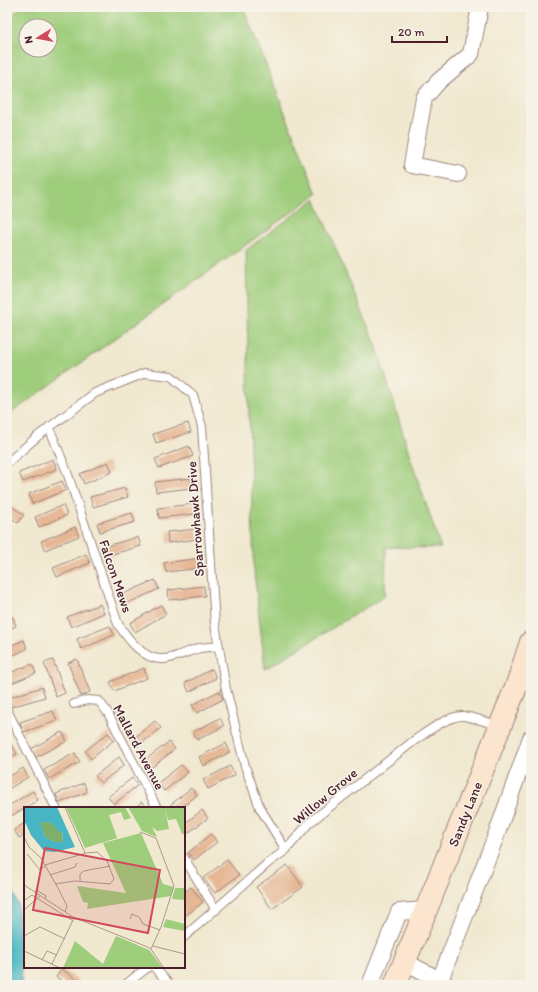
<svg xmlns="http://www.w3.org/2000/svg" width="538" height="992" font-family="Itim,sans-serif">
<style>
.green{fill:#9ecd7c;stroke:#747654;fill-rule:evenodd}
.water{fill:#47b5c3;stroke:#486a77}
.building{fill:#e6b794}
.lines{fill:none;stroke-linecap:round;stroke-linejoin:round}
.lane-casing{stroke:#9d847d;stroke-width:10}
.street-casing{stroke:#9d847d;stroke-width:18}
.secondary-casing{stroke:#9d847d;stroke-width:24}
.lane{stroke:#fff;stroke-width:8}
.street{stroke:#fff;stroke-width:16}
.secondary{stroke:#fbe5cf;stroke-width:22}
.labels{text-anchor:middle;stroke-width:3;stroke-linejoin:round;paint-order:stroke}
.street-label{font-size:14px;fill:#4a1f2b;stroke:#f7f3e8}
.inset-road{fill:none;stroke:#ae988d;stroke-width:1}
.view{fill:#d1495b;fill-opacity:0.15;stroke:#d1495b;stroke-width:2}
.inset-edge{fill:none;stroke:#4a1f2b;stroke-width:2}
</style>
<rect width="100%" height="100%" fill="#f7f3e8"/>
<filter id="ink" filterUnits="userSpaceOnUse"><feTurbulence type="fractalNoise" baseFrequency=".025" numOctaves="2"/><feDisplacementMap in="SourceGraphic" scale="8" xChannelSelector="R" yChannelSelector="G"/><feConvolveMatrix kernelMatrix="1 2 1 2 8 2 1 2 1" color-interpolation-filters="sRGB"/></filter>
<filter id="wash" filterUnits="userSpaceOnUse"><feTurbulence type="fractalNoise" baseFrequency=".012" numOctaves="4" result="noise"/><feDisplacementMap in="SourceGraphic" scale="16" xChannelSelector="R" yChannelSelector="G"/><feGaussianBlur stdDeviation="0.9" result="paint"/><feColorMatrix in="noise" values="0 0 0 0 0 0 0 0 0 0 0 0 0 0 0 0 0 1.4 0 .05"/><feComposite in="paint" operator="in"/></filter>
<g filter="url(#wash)">
<rect width="100%" height="100%" fill="#f0e8cf"/>
<path class="green" d="M22 7H243L317 194 7 416V18ZM26 26H50V50H26Z
M315 199 376 345 412 463 441 548 386 547 385 596 265 669 254 571 249 415 246 250Z"/>
<path class="water" d="M7 878 18 904 22 985H7Z"/>
<g id="blocks">
<path class="building" d="M188 423 191 432 156 443 153 434Z
M189 446 193 456 159 468 155 459Z
M53 459 57 469 23 482 19 473Z
M108 462 112 472 84 484 80 474Z
M191 478 192 488 156 492 155 482Z
M62 481 66 490 32 504 29 494Z
M125 488 128 497 93 507 90 497Z
M7 503 24 515 18 523 7 516Z
M194 504 195 514 159 518 158 508Z
M63 505 67 515 39 527 35 517Z
M132 513 135 522 100 532 97 523Z
M75 527 79 536 45 550 41 541Z
M197 529 198 539 168 543 167 532Z
M7 533 12 535 7 544Z
M138 537 141 546 106 556 103 547Z
M86 554 90 563 57 577 53 568Z
M201 558 202 568 166 572 164 563Z
M155 580 159 589 126 604 121 595Z
M204 586 205 596 169 600 168 590Z
M100 604 104 613 71 627 67 617Z
M161 605 166 614 135 632 130 623Z
M13 617 16 626 7 630V619Z
M110 626 114 635 81 649 77 639Z
M24 640 27 649 7 658V647Z
M77 659 90 692 81 696 68 663Z
M53 660 65 693 56 697 44 663Z
M32 664 36 673 7 685V674Z
M144 668 147 678 114 691 110 682Z
M212 669 216 678 189 692 185 683Z
M42 687 45 697 11 707 8 698Z
M219 691 223 699 197 713 192 705Z
M53 711 57 721 23 732 20 722Z
M220 718 224 726 197 740 193 732Z
M155 721 161 728 137 747 132 740Z
M62 732 67 741 36 757 31 749Z
M108 733 114 740 91 759 85 751Z
M169 742 175 749 151 768 145 760Z
M226 743 230 752 203 766 199 757Z
M12 745 17 754 7 760V748Z
M75 753 80 762 49 779 44 770Z
M119 757 124 765 101 783 95 776Z
M181 765 188 772 164 791 158 783Z
M230 766 235 775 208 789 203 780Z
M23 768 28 777 7 790V778Z
M132 778 138 785 114 804 108 797Z
M84 783 87 792 59 803 56 794Z
M191 788 197 795 181 808H169L168 807Z
M33 791 38 800 8 818 7 807Z
M142 802 147 808H134Z
M202 810 208 818 184 836V824Z
M25 823V835L19 838 14 830Z
M211 834 217 842 194 860 188 853Z
M227 860 239 875 215 893 203 878Z
M287 865 303 887 272 909 256 887Z
M191 887 203 902 184 917V892Z
M62 969 84 985H67L56 977Z"/>
</g>
</g>
<g filter="url(#ink)">
<use href="#blocks" fill-opacity="0" stroke="#9d847d" stroke-width="1"/>
<g class="lines">
<defs>
<path id="lane" d="M49 427 67 472 118 624C128 639 144 661 164 659 176 658 188 651 200 648 206 647 213 647 219 646
M7 463 38 436 95 393 145 373 171 376 193 395 202 427 215 624 226 689 245 766 260 808 286 850
M74 704 87 700 99 701 108 713 157 808
M7 710 56 808
M184 858 216 910
M184 937 268 863 286 850 309 823 415 740C427 732 449 715 463 716 474 717 489 723 500 726
M154 967 170 985
M125 985 148 967"/>
<path id="street" d="M458 174 412 165 424 98 439 81 471 54 480 7
M405 962 440 980 446 985
M440 980 494 841 531 738
M370 985 399 912 426 910"/>
<path id="secondary" d="M395 985 426 910 518 682 531 642"/>
</defs>
<use href="#lane" class="lane-casing"/>
<use href="#street" class="street-casing"/>
<use href="#secondary" class="secondary-casing"/>
<use href="#lane" class="lane"/>
<use href="#street" class="street"/>
<use href="#secondary" class="secondary"/>
</g>
</g>
<g class="labels">
<g class="street-label">
<text transform="translate(195 519) rotate(-94)" y="5">Sparrowhawk Drive</text>
<text transform="translate(116 576) rotate(71)" y="5">Falcon Mews</text>
<text transform="translate(139 747) rotate(62)" y="5">Mallard Avenue</text>
<text transform="translate(325 796) rotate(-40)" y="5">Willow Grove</text>
<text transform="translate(465 814) rotate(-68)" y="5">Sandy Lane</text>
</g>
</g>
<g transform="translate(24 807)">
<rect width="161" height="161" fill="#f0e8cf"/>
<path d="M42 0H101L107 11 100 13 97 5 85 8 93 31 61 41ZM104 0H122L123 3V0L161 1V27H158L152 12 144 13 141 2 145 22 133 24 128 20 133 30 118 24ZM117 26 139 77 150 80 147 89 63 102 64 96 59 95 53 79 102 86 79 36ZM151 81H161V93L148 92ZM142 112 161 117V124L139 120ZM92 129 125 143 139 161H39L51 134 79 157Z" fill="#9ecd7c"/>
<path d="M13 7 16 14 28 16 38 24 39 35H30L21 30Z" fill="#7eb06c"/>
<path d="M0 0H33L51 40 31 45 20 44 7 28 0 13ZM16 15 28 16 35 25 38 24 39 35H30L21 30Z" fill="#47b5c3" fill-rule="evenodd"/>
<path class="inset-road" d="M41 0 61 46M116 25 132 31 150 79 137 120 127 142M0 30 5 40 17 51 34 81 43 99 41 105M3 47 16 63 21 59M21 58 62 46 73 45 83 54 90 72 86 77 51 74 31 77M26 68 51 60 53 56M56 74V67L60 64 86 59M0 78 49 110 126 141 140 161M11 85 14 84 22 89 21 92M1 93 8 88 49 114M0 103 16 89M106 112 108 107 115 110 119 117 136 123M0 129 16 120 41 132M129 139 161 147M0 144 36 161M18 153 23 144 33 148M28 157 50 111"/>
<path class="view" d="M21 41 136 63 124 126 9 103Z"/>
<rect width="161" height="161" class="inset-edge"/>
</g>
<rect width="538" height="992" fill="none" stroke="#f7f3e8" stroke-width="24"/>
<g transform="translate(38 38) rotate(259)"><circle r="19" fill="#f7f3e8" stroke="#b29e9c"/>
<path d="M0-3L7 15L0 10L-7 15Z" fill="#d1495b"/>
<text y="-6" font-size="11" font-weight="bold" text-anchor="middle" fill="#4a1f2b">N</text>
</g>
<path d="M392 36v6h55v-6" fill="none" stroke="#4a1f2b" stroke-width="2"/>
<text x="398" y="36" font-size="12" fill="#4a1f2b" stroke="#f7f3e8" stroke-width="3" paint-order="stroke">20 m</text>
</svg>
